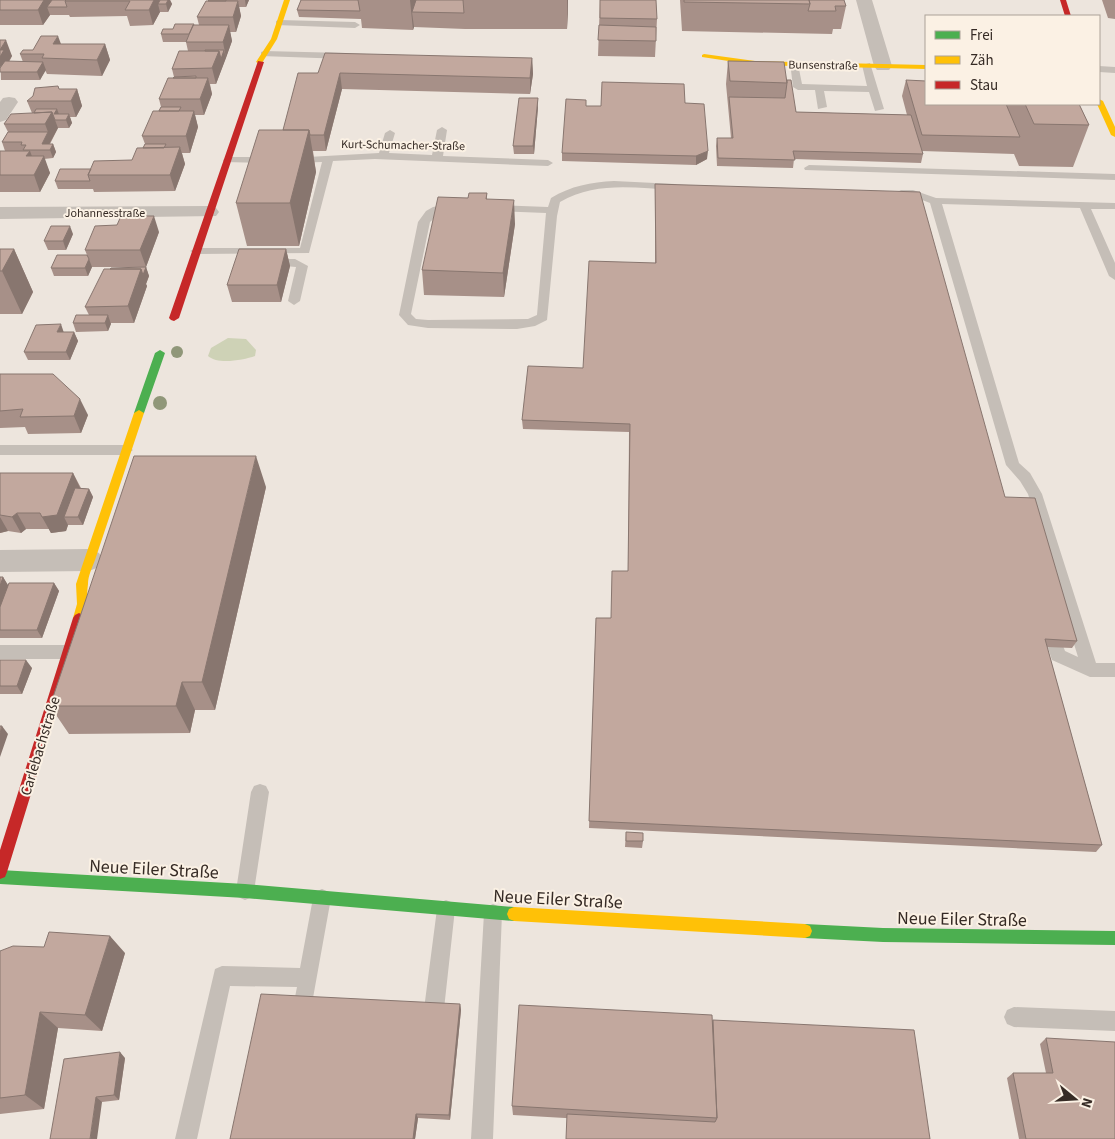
<svg xmlns="http://www.w3.org/2000/svg" width="1115" height="1139" font-family="'Source Sans 3',sans-serif">
<style>
.green{fill:#ced2b6}
.lines{fill:none;stroke-linecap:round;stroke-linejoin:round}
.lane{fill:#c5beb7;fill-rule:evenodd}
.street{fill:#c5beb7;fill-rule:evenodd}
.fast{fill:#4caf50;fill-rule:evenodd}
.slow{fill:#ffc107;fill-rule:evenodd}
.jam{fill:#c62828;fill-rule:evenodd}
.tree{fill:#909779}
.wall{fill:#a79088}
.shaded-wall{fill:#88766f}
.building{fill:#c2a89e;stroke:#88766f}
.labels{text-anchor:middle;stroke-width:4;stroke-linejoin:round;paint-order:stroke}
.far-street-label{font-size:12px;fill:#362b25;stroke:#fbf1e4}
.street-label{font-size:15px;fill:#362b25;stroke:#fbf1e4}
.near-street-label{font-size:18px;fill:#362b25;stroke:#fbf1e4}
</style>
<rect width="100%" height="100%" fill="#ede5dd"/>
<path class="green" d="M228 338 246 339 256 350 255 356C243 360 218 365 208 356L211 348Z"/>
<g class="lines">
<path class="lane" d="M279 20 355 22 360 25 355 28 276 25V21Z
M264 51 345 53 350 56 345 59 261 56V52Z
M790 62 798 64 802 84 867 86 862 65 870 63 884 109 875 111 869 92 824 91 827 107 818 109 815 90H798L793 87Z
M1099 66 1115 67V73L1099 72Z
M442 127 447 130 443 156 548 160 553 163 548 166 375 159 333 161 309 253 196 254 190 251 196 248H300L322 162 294 163 290 162V158L379 153 385 133 390 130 395 133 389 153 432 155 437 130Z
M228 157H269L274 160 269 163 224 162 223 160Z
M809 165 1115 174V180L805 170 804 168Z
M614 181 675 184 680 187 675 190C635 188 596 181 560 202L557 216 547 320 535 326 517 329 428 328 408 325 399 315 418 222 426 211 433 207 451 204 462 208 456 211 441 212 430 222 411 314 416 319 428 320 528 319 537 315 546 213 494 211 488 208 494 205 548 207 551 198C571 186 591 182 614 181Z
M913 190 936 198 1115 203V209H1091L1115 263V280L1109 276 1080 208 942 204 1019 463 1030 473 1042 494 1096 663H1115V677H1090L1052 660 1048 648 1050 643 1056 641 1062 643 1065 651 1078 657 1028 494 1020 481 1006 465 930 203 912 196 897 195 896 193 901 190Z
M295 259 308 266 300 301 294 305 288 301 296 267 274 265 268 262 274 259Z
M0 445H126L133 450 126 455H0Z
M0 645H69L75 647 77 652 75 657 69 659H0Z
M260 784 266 786 269 792 254 891 252 897 245 900 238 897 236 891 251 792 254 786Z
M322 889 329 892 331 898 311 1009 304 1012 297 1009 294 1002 297 987 230 986 197 1139H175L215 969 222 966 300 968 313 898 315 892Z
M446 900 453 903 455 909 444 1009 441 1016 434 1019 427 1016 424 1009 437 909 439 903Z
M493 904 500 907 502 913 493 1139H471L484 913 486 907Z
M1014 1007 1115 1011V1031L1014 1027 1007 1024 1004 1017 1007 1010Z"/>
<path class="street" d="M856 0H872L892 66 889 70H877L874 66Z
M9 97 15 98 18 102 6 120 0 122V102L3 98Z
M209 206 216 208 219 212 216 216 0 219V207Z
M89 549 99 553 103 560 99 567 89 571 0 572V550Z"/>
<path class="fast" d="M160 350 165 353 144 413 139 416 135 415 134 413 155 353Z
M0 870 245 884 514 907 519 909 521 914 519 919 514 921 245 898 0 884Z
M805 924 883 928 1115 931V945L883 942 805 938 800 936 798 931 800 926Z"/>
<path class="slow" d="M284 0H290L277 39 262 63H258L256 62 271 39Z
M704 54 755 61 926 65V69L755 65 702 57V55Z
M1099 99 1103 101 1115 127V137L1111 135 1097 104H1099Z
M139 410 144 413 95 560C92 568 88 576 88 584 86 598 89 608 83 621H75L73 618 77 604 76 584 134 413Z
M514 907 805 924 810 926 812 931 810 936 805 938 514 921 509 919 507 914 509 909Z"/>
<path class="jam" d="M1060 0H1066L1071 16H1065Z
M258 61 264 62 179 318 174 321 171 320 169 318Z
M79 613 83 615 85 618 7 872 5 877 0 879V850L73 618 75 615Z"/>
</g>
<g class="tree">
<circle cx="177" cy="352" r="6"/>
<circle cx="160" cy="403" r="7"/>
</g>
<path class="wall" d="M0 0H170L172 4 168 12H160L153 25 130 26 127 16 70 17 69 15H50L43 25H0Z
M209 0H249L246 7H239L241 16 236 32H230L232 41 216 84H210L212 94 204 115H195L198 127 190 153H182L185 164 175 191 94 192 93 189H58L55 181 91 169 132 160 143 148 145 144 142 136 161 107 159 99 174 77 172 69 188 51 186 42H163L161 34 173 29 199 25 197 17Z
M301 0H568V14L567 29H465L414 27 413 30 362 28 361 19 299 17 297 10Z
M600 0 657 19 655 57 598 56Z
M680 0H844L846 6 841 29H833L832 34 682 31Z
M1102 0H1115V19L1108 18Z
M0 40 12 56 9 62H23L20 54 33 50 61 44H105L110 60 102 76 47 74 45 70 40 80H1Z
M532 58 533 74 530 94 342 89 326 151H313L316 172 299 246H247L236 203 283 130 318 73Z
M728 61 787 80 796 112 907 115 902 96 906 80 926 104H1079L1089 125 1073 167 1019 166 1014 154 922 151 923 154 921 163 794 159 793 168 717 166 716 146 717 138H731L726 84Z
M59 89H77L82 106 76 117H70L72 123 69 128H58L50 144H53L56 152 53 158 44 159 50 173 40 192H0V151H23H5L2 142 8 132 4 124 32 113 27 101Z
M685 103 707 159 696 165 562 161V153L601 106Z
M538 107 534 154H514L513 146Z
M655 184 1005 497 1077 641 1072 648 1047 647 1102 845 1096 852 589 828 596 618H611L628 571 629 432 523 429 522 420 583 368 655 263Z
M487 193V199L515 224 504 297 424 295 422 270 468 198Z
M159 232 146 267H92L88 276H54L51 268 87 255 85 250Z
M73 234 66 250H48L44 241Z
M0 249H14L33 292 22 314H0Z
M286 249 290 266 281 302H232L227 285Z
M146 267 149 276 146 284 147 286 134 323H111L108 331 76 332 73 323 89 315 85 307Z
M74 332 78 341 70 360H28L24 352Z
M0 374 88 415 81 433 28 434 25 427 0 428Z
M0 473H73L81 488 89 489 93 497 83 525H68L66 531 51 533 49 529H26L21 533 8 531 0 533Z
M266 487 215 710H195L190 733 69 734 50 706Z
M0 577H3L8 586 54 583 59 591 42 638H0Z
M0 660 32 668 22 694H0Z
M626 832 643 841 642 848 625 847Z
M0 951 125 953 102 1031 58 1028 44 1109 0 1114Z
M460 1004 461 1010 450 1120 418 1118 415 1139H230Z
M713 1020 930 1139 513 1115 512 1106Z
M1046 1038 1115 1139H1019L1007 1078 1013 1073H1046L1040 1044Z
M125 1058 119 1100 102 1102 50 1139Z"/>
<path class="shaded-wall" d="M44 0H57L47 7 50 15 43 25 38 10Z
M154 0H161L158 4 160 12 153 25 149 10Z
M168 0H170L172 4 168 12 166 4Z
M245 0H249L246 7Z
M410 0H418L412 12 414 27 413 30Z
M567 0H568L567 29Z
M238 1 241 16 236 32 233 17Z
M229 25 232 41 226 58 223 42Z
M58 36 64 52 53 44Z
M6 40 12 56 2 72 0 66V50Z
M105 44 110 60 102 76 97 60Z
M224 50 226 58 216 84 212 68 219 51Z
M532 58 533 74 530 94V78Z
M43 62 46 70 40 80 37 72Z
M340 73 342 89 326 151 324 135Z
M208 78 212 94 204 115 200 99Z
M77 89 82 106 76 117 71 101Z
M538 98V107L534 154 533 146Z
M57 109 60 117 54 114Z
M194 111 198 127 190 153 186 136Z
M52 112 58 128 46 150 42 144 48 132 45 124Z
M69 114 72 123 69 128 66 120Z
M309 130 316 172 299 246 290 203Z
M53 144 56 152 53 158 50 150Z
M180 147 185 164 175 191 170 175Z
M30 151 36 167 26 156Z
M708 151 707 159 696 165V156Z
M44 156 50 173 40 192 34 175Z
M514 200 515 224 504 297 503 273Z
M154 216 159 232 146 267 140 250Z
M70 226 73 234 66 250 63 241Z
M14 249 33 292 22 314 2 271Z
M286 249 290 266 281 302 277 285Z
M89 259 92 267 88 276 85 268Z
M146 267 149 276 146 284 147 286 134 323 128 306 141 269Z
M108 315 111 324 108 331 105 323Z
M61 324 64 333 57 332Z
M74 332 78 341 70 360 66 352Z
M80 399 88 415 81 433 74 416Z
M256 456 266 487 215 710 202 682Z
M73 473 81 490 64 517 68 525 66 531 51 533 42 517Z
M89 489 93 497 83 525 78 517Z
M17 513 26 529 21 533 12 517Z
M0 517 8 531 0 533Z
M3 577 13 593 0 629V586Z
M54 583 59 591 42 638 37 630Z
M26 660 32 668 22 694 17 686Z
M182 682 195 710 190 733 176 706Z
M2 726 8 734 0 757V733Z
M110 936 125 953 102 1031 85 1015Z
M460 1004 461 1010 450 1120 449 1115Z
M40 1012 58 1028 44 1109 25 1095Z
M120 1052 125 1058 119 1100 114 1095Z
M96 1097 102 1102 97 1139H90Z
M416 1114 418 1118 415 1139H413Z"/>
<path class="building" d="M0 0H44L38 10H0Z
M52 0H66L65 1 67 7H47Z
M66 0H154L149 10H125L130 1H65Z
M160 0H168L166 4H158Z
M209 0H226V1H208Z
M301 0H358L360 11 297 10Z
M416 0H463L464 13 412 12Z
M600 0H656L657 19 600 18Z
M684 0H809L810 4 684 2Z
M809 0H844L846 6H835L836 11H808L810 4Z
M206 1H238L233 17H197Z
M175 24H194L189 34H161L163 29H173Z
M193 25H229L223 42H186Z
M599 25 656 27V41L598 40Z
M41 36H58L53 44H105L97 60 42 58 44 54H20L23 50H33Z
M0 40H6L0 50H4L0 57Z
M205 50H224L221 59 219 51H205Z
M179 51H219L212 68 172 69Z
M325 53 532 58 530 78 340 73 324 135H310L309 130H283L298 73H318Z
M5 61 43 62 37 72H0V68Z
M728 61 784 62 787 83 730 81Z
M196 76V78H173L174 77Z
M168 78H208L200 99H159Z
M787 80H791L796 112 911 115 923 154 793 151 795 160 718 158 717 138H733L729 97 785 98 787 83Z
M906 80 926 81V104H1006L1020 137 922 135Z
M602 82 684 84 685 103 704 104 708 151 696 156 562 153 566 99 586 100V106H601Z
M58 86 59 89H77L71 101H27L33 96 35 88Z
M519 98H538L533 146H513Z
M1025 104H1079L1089 125 1034 124Z
M161 107H181L179 111H159Z
M36 109H57L54 114H69L66 120H55L52 112 34 113Z
M153 111H194L186 136H142Z
M52 112 45 124H4L11 114Z
M259 130H309L290 203H236Z
M8 132H48L42 144H53L50 150H23L26 145H21L22 142H2Z
M145 144H166L164 148H143Z
M180 147 170 175H88L94 161 132 160 137 148Z
M0 151H30L26 156H44L34 175H0Z
M60 169H91L88 175 90 181H55Z
M655 184 920 192 1005 497 1035 498 1077 641 1045 639 1102 845 589 821 596 618H611L612 571H628L630 424 522 420 528 366 583 368 589 261 656 263Z
M469 193H487L486 199 514 200 503 273 422 270 438 197 468 198Z
M121 216H154L140 250H85L95 226 117 225Z
M51 226H70L63 241H44Z
M0 249H14L2 271H0Z
M239 249H286L277 285H227Z
M57 255H87L89 259 85 268H51Z
M146 267 143 275 141 269H110L111 268Z
M104 269H141L128 306 85 307Z
M76 315H108L105 323H73Z
M61 324 57 332H74L66 352H24L36 325Z
M0 374H53L80 399 74 416 20 417 23 409 0 411Z
M134 456H256L202 682H182L176 706H50Z
M0 473H73L57 515 42 517 40 513H17L12 517 0 515Z
M75 488 89 489 78 517H64Z
M0 577H3L0 586Z
M9 583H54L37 630H0V607Z
M0 660H26L17 686H0Z
M0 726H2L0 733Z
M626 832 643 833V841H626Z
M49 932 110 936 85 1015 40 1012 25 1095 0 1098V951L13 946 44 947Z
M261 994 460 1004 449 1115 416 1114 413 1139H230Z
M519 1005 712 1015 717 1118 512 1106Z
M713 1020 914 1030 930 1139H566L567 1114 715 1122 717 1118Z
M1046 1038 1115 1042V1139H1026L1013 1073H1053Z
M120 1052 114 1095 96 1097 90 1139H50L64 1059Z"/>
<g class="labels">
<g class="far-street-label">
<text transform="translate(823 65) rotate(1)" y="4">Bunsenstraße</text>
<text transform="translate(403 145) rotate(1)" y="4">Kurt-Schumacher-Straße</text>
<text x="105" y="217">Johannesstraße</text>
</g>
<g class="street-label">
<text transform="translate(40 746) rotate(-73)" y="5">Carlebachstraße</text>
</g>
<g class="near-street-label">
<text transform="translate(154 869) rotate(3)" y="6">Neue Eiler Straße</text>
<text transform="translate(558 899) rotate(3)" y="6">Neue Eiler Straße</text>
<text transform="translate(962 919) rotate(1)" y="6">Neue Eiler Straße</text>
</g>
</g>
<rect x="925" y="15" width="175" height="90" fill="#fbf1e4" stroke="#aca298"/>
<rect x="935" y="31" width="25" height="8" fill="#4caf50" stroke="#aca298"/>
<text x="970" y="40" font-size="15" fill="#362b25">Frei</text>
<rect x="935" y="56" width="25" height="8" fill="#ffc107" stroke="#aca298"/>
<text x="970" y="65" font-size="15" fill="#362b25">Zäh</text>
<rect x="935" y="81" width="25" height="8" fill="#c62828" stroke="#aca298"/>
<text x="970" y="90" font-size="15" fill="#362b25">Stau</text>
<g transform="translate(1075 1099) rotate(108)" stroke="#fbf1e4" stroke-width="4" paint-order="stroke">
<path d="M0-4L9 19L0 12L-9 19Z" fill="#362b25"/>
<text y="-8" font-size="14" font-weight="bold" text-anchor="middle" fill="#362b25">N</text>
</g>
</svg>
